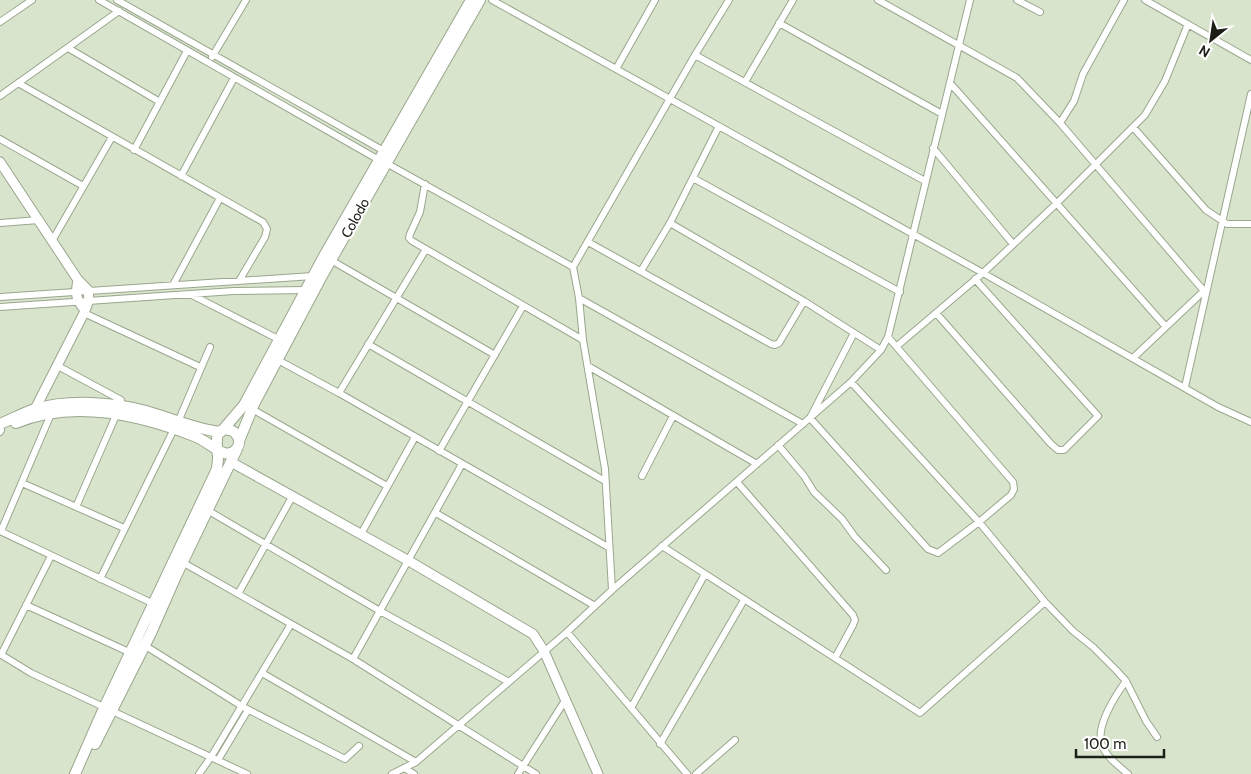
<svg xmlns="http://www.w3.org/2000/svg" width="1251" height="774" font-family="Cabin,sans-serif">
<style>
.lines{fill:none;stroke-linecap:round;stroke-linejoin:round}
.street-casing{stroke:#9aa68e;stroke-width:8}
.secondary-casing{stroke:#9aa68e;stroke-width:11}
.primary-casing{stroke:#9aa68e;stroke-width:12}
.street{stroke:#fff;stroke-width:6}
.secondary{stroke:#fff;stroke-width:9}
.primary{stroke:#fff;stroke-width:10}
.labels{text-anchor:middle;stroke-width:4.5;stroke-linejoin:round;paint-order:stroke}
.street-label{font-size:14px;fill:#1b1f16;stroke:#fff}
</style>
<rect width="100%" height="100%" fill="#d8e5cc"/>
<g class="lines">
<defs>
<path id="street" d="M99 0 379 160
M117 0 384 151
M492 0 983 273 1218 407 1251 422
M878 0 1017 78 1060 123 1204 291
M1017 0 1040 12
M1145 0 1251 60
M0 22 32 0
M779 23 942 114
M68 48 160 102
M695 55 925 181
M212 57 246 0
M616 69 655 0
M745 82 793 0
M18 83 263 222 267 229 265 237 239 281
M950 83 1166 327
M0 96 119 11
M1060 123 1074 101 1083 74 1124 0
M1133 127 1206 210 1227 224H1251
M0 139 83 186
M933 148 1013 244
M134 150 187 51
M386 163 573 267
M181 176 234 78
M693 178 900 292
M425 184 420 212 410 234 409 238 412 241 583 340
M0 223 39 220
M670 223 804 301 881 350
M52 241 112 137
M588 242 771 344 775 345 779 343 804 301
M329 259 495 355
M641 271 670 223 719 126
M173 285 220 198
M190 294 278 339
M0 297 313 276
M579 298 803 424
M0 307 234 291 306 290
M84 313 200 367
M936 313 1051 444 1058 450H1064L1098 416 975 279
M854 333 810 418 928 549 938 553 979 522 1011 495 1014 489 1013 482 888 337
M368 344 605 481
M897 346 983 273 1057 203 1145 115 1165 81 1188 24
M1133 358 1207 288
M276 359 339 393 608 547
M56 365 121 400 120 406
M588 366 757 464
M851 382 979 522 1045 602 1073 631 1093 647 1116 670 1126 681 1146 721 1157 737
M1185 387 1251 94
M339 393 426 249
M252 409 387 486
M178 422 210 347
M0 432 1 430
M778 445 804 476 814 492 842 519 855 537 886 570
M439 451 523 306
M642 476 673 416
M737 482 853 615 855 620 853 625 835 658
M22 483 124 528
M76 507 117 413
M207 510 380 611 507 681
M436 513 595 606
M0 531 154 604
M1 531 51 414
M361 534 415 437
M662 546 920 713 1045 602
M182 562 353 659 536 774
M100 579 174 429
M612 590 605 469 583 340 579 298 573 267 695 55 729 0
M238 594 292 497
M26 605 131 653
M567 632 687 774
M144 645 248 710 218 760
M0 654 31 673 247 774
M1 655 51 556
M353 659 462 464
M262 673 416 762
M1126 681C1115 696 1095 727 1102 745 1106 757 1119 766 1128 774
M245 708 345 759 359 746
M631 708 705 574
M660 744 744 600
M404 768 414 774
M199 774 211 757 291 624
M392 774 416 762 567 632 612 590 851 382 881 350 888 337 970 0
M518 774 566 699
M696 774 735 740"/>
<path id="secondary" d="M0 162 78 280 88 290 89 300 84 313 35 409
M78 280C75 294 76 300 85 310
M231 462 409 561 533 634 544 651 598 774"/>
<path id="primary" d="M16 423C74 399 139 415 194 436 205 440 215 450 224 453 233 456 242 446 238 437 236 433 234 431 230 430 211 426 218 449 218 458 218 462 217 466 217 469L104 708 75 774
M0 424C12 419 23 413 35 409 68 399 114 402 146 411 171 418 195 429 221 432L244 405 324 256 471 0
M239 441 254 404 323 274 480 0
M95 744 151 633 176 576 237 449"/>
</defs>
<use href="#street" class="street-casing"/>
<use href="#secondary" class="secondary-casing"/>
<use href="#primary" class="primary-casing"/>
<use href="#street" class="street"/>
<use href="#secondary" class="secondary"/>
<use href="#primary" class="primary"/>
</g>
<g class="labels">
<g class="street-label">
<text transform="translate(355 218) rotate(-61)" y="5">Colodo</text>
</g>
</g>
<g transform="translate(1211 40) rotate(210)" stroke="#ffffff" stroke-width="4" paint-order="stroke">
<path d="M0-4L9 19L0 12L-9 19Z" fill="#1b1f16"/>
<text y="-8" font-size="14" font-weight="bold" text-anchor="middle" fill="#1b1f16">N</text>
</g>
<path d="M1076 749v8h88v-8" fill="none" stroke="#1b1f16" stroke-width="2.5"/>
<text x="1084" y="749" font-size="15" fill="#1b1f16" stroke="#ffffff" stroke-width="4" paint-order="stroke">100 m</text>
</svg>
